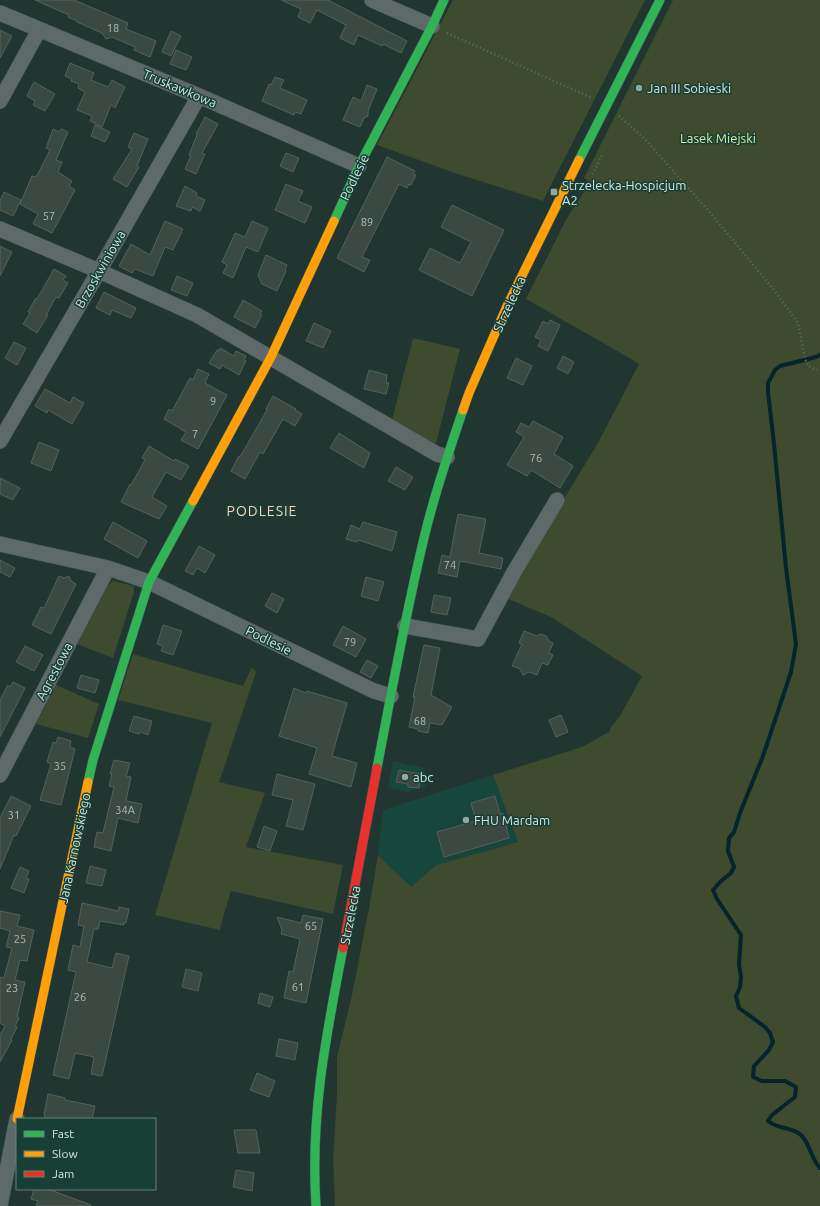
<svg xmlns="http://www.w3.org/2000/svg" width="820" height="1206" font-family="Ubuntu,sans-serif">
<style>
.built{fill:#17463c}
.green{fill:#3e4b2f}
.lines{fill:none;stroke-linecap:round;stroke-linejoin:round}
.stream{stroke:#05242e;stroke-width:4}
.building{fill:#3b4943;stroke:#53625b}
.street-casing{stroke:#425450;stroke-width:16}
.fast-casing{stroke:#425450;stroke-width:10}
.slow-casing{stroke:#425450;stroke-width:10}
.jam-casing{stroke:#425450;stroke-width:10}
.path{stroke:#5f6c6a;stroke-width:2.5;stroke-dasharray:1 3;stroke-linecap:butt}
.street{stroke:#5d6a69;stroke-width:15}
.fast{stroke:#30b455;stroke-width:9}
.slow{stroke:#ff9f0a;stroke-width:9}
.jam{stroke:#e5322d;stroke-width:9}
.poi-dot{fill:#93a8a3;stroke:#183f36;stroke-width:1.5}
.labels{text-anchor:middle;stroke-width:3;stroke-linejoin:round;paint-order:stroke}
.number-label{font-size:11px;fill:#acbfb9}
.street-label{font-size:13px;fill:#d1e6e0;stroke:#183f36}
.poi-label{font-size:13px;fill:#d1e6e0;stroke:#183f36;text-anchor:start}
.park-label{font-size:13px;fill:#d3eea2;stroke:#183f36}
.neighbourhood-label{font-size:14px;letter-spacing:1px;fill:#fdcfb9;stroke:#183f36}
</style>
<rect width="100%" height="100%" fill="#213631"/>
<path class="built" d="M393 761 425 768 423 782 427 786 408 792 388 788Z
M493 775 519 842 436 865 411 887 378 855 383 810Z"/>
<path class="green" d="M453 0H645L543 201 455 173 377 145Z
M673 0H820V1206H335L333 1158 337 1095V1057L352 995 369 908 378 855 411 887 436 865 518 842 493 775 582 747 609 732 611 727 620 716 642 676 551 617 504 597 598 443 639 364 633 360 526 299 567 218 590 183 584 178Z
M413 338 460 349 435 447 391 424Z
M113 581 134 586V592L113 658 77 644 108 586Z
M133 654 243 686 252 667 256 672 219 782 265 793 246 847 343 865 333 914 231 891 224 914 220 930 155 915 212 723 118 700Z
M56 685 99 704 88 738 36 724Z"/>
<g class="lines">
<path class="stream" d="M820 355 816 357 780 366 775 370 768 383V392L774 444 786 568 796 644 791 672 763 756 740 813 734 832 729 838 728 851 734 867 731 873 721 881 713 890 717 899 741 935 739 964 741 977 740 987 736 996 739 1008 765 1027 770 1033 773 1042 769 1050 754 1066 753 1077 762 1081H785L796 1087 795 1097 772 1115 768 1121C779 1130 791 1126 801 1135 808 1140 812 1160 820 1168"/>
</g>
<path class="building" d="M35 0H74L128 23 126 29 156 41 150 57 134 50 135 47 112 37 106 39 102 33 77 22V21L68 17 69 15Z
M281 0H328L407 41 401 53 383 44 382 46 358 35 354 45 340 38 346 25 317 10 310 23 298 17 301 9Z
M0 30 12 36 0 58Z
M171 31 181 36 171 56 162 52Z
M176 50 192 57 186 70 170 64Z
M70 63 94 73 91 80 108 87 112 80 125 87 115 108 111 105 102 127 90 121 92 116 77 110 85 92 78 88 79 84 71 81 72 79 65 76Z
M275 77 284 80 280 88 307 100 301 114 295 112 294 115 262 101 269 84 271 85Z
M34 82 55 94 45 111 33 105 35 101 27 96Z
M367 85 377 89 368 111V116L364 118 360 127 343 120 353 97 361 101Z
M205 117 218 124 202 153 205 154 196 174 185 169 191 156 189 155 197 135 196 134Z
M95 125 110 132 105 142 91 136Z
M53 129 59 132 61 129 68 132 56 160 62 162 58 172 72 181 69 186 75 190 52 233 33 224 38 214 20 204 32 176 35 177 38 174 50 150 46 148Z
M134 133 148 139 137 166 139 167 127 187 113 179 132 149 128 147Z
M286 153 299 158 293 172 280 166Z
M387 157 415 171 413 174 416 175 411 185 409 184 407 188 399 184 362 257 370 260 364 272 337 258Z
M286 184 303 191 298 201 312 207 305 223 275 210Z
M185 186 197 193 196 196 205 200 200 211 192 207 191 211 176 206Z
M4 192 21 200 13 216 0 210V201Z
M452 205 504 230 472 296 419 270 430 248 460 263 471 242 441 227Z
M165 221 183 229 173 250 165 247 153 276 135 269 132 273 119 266 131 244 150 255Z
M252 221 268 228 258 252 246 247 233 278 223 273 227 265 222 262 235 233 245 237Z
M0 246 12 252 0 276Z
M266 255 287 265 285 270 286 271 277 291 262 284 258 275Z
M54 269 66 276 63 280 68 283 59 298 56 297 46 315H48L37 333 23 324 30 313 28 312 36 298 37 299Z
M177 276 193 283 187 296 171 290Z
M104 292 136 308 131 318 112 310 110 315 96 308Z
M243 300 262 311 260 314 262 315 255 328 234 317Z
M550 320 560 325 548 351 538 346 541 340 535 337 543 321 548 324Z
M314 323 331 331 323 348 306 341Z
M14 342 26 348 17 365 5 358Z
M220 348 234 356 236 351 246 356 244 360 246 361 239 375 222 365 220 369 209 363 217 350 219 351Z
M563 356 574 362 568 374 557 368Z
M516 358 532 366 523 385 507 378Z
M198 369 209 374 205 383 227 395 198 449 181 440 186 432 164 419 169 409 172 411 190 378 193 380Z
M369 370 387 375 386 383H389L386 394 364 389Z
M45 389 70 403 73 397 84 403 72 424 48 410 47 413 35 406Z
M273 396 296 409 295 410 302 414 295 426 283 419 263 454 260 452 245 479 231 471 239 456 240 457 267 410 266 409Z
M533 421 563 437 554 454 573 466 560 488 531 470 527 476 507 465 524 437 516 432 521 423 529 427Z
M339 433 370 453 364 468 330 448Z
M39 442 59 450 51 471 31 463Z
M149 446 174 461 175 459 189 466 181 480 166 472 152 497 167 506 159 519 121 502 130 484 131 485 145 460 142 458Z
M396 467 413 477 405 490 388 481Z
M0 478 20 488 13 500 0 494Z
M458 514 486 519 479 553 503 558 501 569 460 561 457 577 438 573 442 555 450 557Z
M113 522 147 541 138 558 104 539Z
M363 522 397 532 392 551 358 540 357 542 346 539 351 525 360 529Z
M199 546 215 555 205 573 197 568 193 575 185 571Z
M0 560 15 568 10 577 0 572Z
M59 576 64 578 69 576 71 581 76 584 51 634 32 625 41 607 44 608Z
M366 577 384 582 378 601 361 596Z
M272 593 284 599 277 613 265 606Z
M434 595 451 598 447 615 431 612Z
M163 625 182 631 173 655 161 651 163 646 157 644Z
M343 626 366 639 356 657 333 645Z
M524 631 537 636 541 634 546 636 549 641 553 643 549 653 553 655 548 665 542 663 537 675 529 672 523 675 520 669 512 666 522 644 519 643Z
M424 645 440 648 431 695 452 707 442 725 430 723 428 733 418 731V729L409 727 415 697H413Z
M25 646 43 655 34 671 16 662Z
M367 660 378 666 371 678 360 672Z
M81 675 99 680 95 693 77 688Z
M13 682 25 688 0 737V700L8 685 10 687Z
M294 688 306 693 307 691 347 703 332 756 357 763 351 787 309 774 317 748 279 736Z
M561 715 568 732 556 737 549 720Z
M134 716 152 721 148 735 140 732 139 734 129 731Z
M58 737 71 741 70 747 75 749 61 805 40 800 51 764 47 762 53 742 56 743Z
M114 760 130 763 126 776 131 777 126 801 142 804 138 823 118 818 111 851 94 847 97 832 103 833 114 787 109 786 112 774H110Z
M399 770 421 774 419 788 408 787V784L396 782Z
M277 774 315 784 303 830 286 826 293 800 272 795Z
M11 796 31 806 16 836 14 835 0 869V818Z
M495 796 500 814 503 813 509 838 444 857 437 832 476 821 471 803Z
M264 826 277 831 270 851 257 847Z
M90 866 106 870 102 886 86 883Z
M20 867 29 871 26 878 29 879 24 893 11 888Z
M82 903 118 911 119 907 129 909 126 923 124 922V925L100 921 98 929H94L87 962 112 968 116 953 129 956 102 1076 91 1074 94 1057 75 1053 69 1079 53 1075 76 972 68 970 73 945 80 947 84 926 78 925Z
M0 911 20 915 17 926 34 930 27 961 20 960 15 980 25 982 17 1017 19 1018 15 1026 17 1027 11 1039 12 1040 0 1062V1033L1 1034 5 1026 0 1023V977L4 978 12 948 6 947 10 931 0 928Z
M303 915 323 919 306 1003 284 998 289 971 293 972 300 939 281 934 282 930 277 917 301 923Z
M186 969 202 973 198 991 182 987Z
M260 993 273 997 270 1007 258 1003Z
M279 1039 298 1043 295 1060 276 1056Z
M257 1073 275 1081 269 1097 250 1090Z
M48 1094 65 1098V1100L95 1106 92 1119H45V1115H44Z
M234 1130H256L260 1153H238Z
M236 1170 254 1173 252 1191 233 1187Z
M34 1189H48L91 1205V1206H36L38 1201 31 1199Z"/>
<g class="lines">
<defs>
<path id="street" d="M372 0 432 26
M0 13 199 96 359 166
M0 101 39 30
M0 229 99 271 197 315 437 454 447 457
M0 441 99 271 199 96
M0 544 108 568 149 582 374 691 391 696
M405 626 478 639 514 572 557 500
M0 775 108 568
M0 1206 17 1119"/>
<path id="fast" d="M579 160 660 0
M334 221 359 166 432 26 444 0
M377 768C392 690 406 611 425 534 435 492 449 451 463 410
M88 782 93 760 149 582 193 501
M316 1206C310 1116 326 1036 343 948"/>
<path id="slow" d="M463 410 469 393 507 306 579 160
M193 501 271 357 334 221
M17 1119 88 782"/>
<path id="jam" d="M343 948 377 768"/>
</defs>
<use href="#street" class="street-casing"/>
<use href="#fast" class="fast-casing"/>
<use href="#slow" class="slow-casing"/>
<use href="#jam" class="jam-casing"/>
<path class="path" d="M447 33 592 98
M619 116 644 138 713 216 774 290 798 323 805 359 808 366 816 370 820 369
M592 174 595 170 603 153"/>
<use href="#street" class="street"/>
<use href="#fast" class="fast"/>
<use href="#slow" class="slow"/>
<use href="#jam" class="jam"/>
</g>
<g class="poi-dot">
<circle cx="639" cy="88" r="4"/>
<rect x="550" y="188" width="8" height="8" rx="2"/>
<circle cx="405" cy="777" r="4"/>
<circle cx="466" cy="820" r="4"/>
</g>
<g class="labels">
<g class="number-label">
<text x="113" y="32">18</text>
<text x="49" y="220">57</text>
<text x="367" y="226">89</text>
<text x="213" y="405">9</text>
<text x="195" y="438">7</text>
<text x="536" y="462">76</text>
<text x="450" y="569">74</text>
<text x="350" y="646">79</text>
<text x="420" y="725">68</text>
<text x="60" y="770">35</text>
<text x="125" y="814">34A</text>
<text x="14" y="819">31</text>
<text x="311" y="930">65</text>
<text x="20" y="943">25</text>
<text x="298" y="991">61</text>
<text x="12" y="992">23</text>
<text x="80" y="1001">26</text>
</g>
<g class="street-label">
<text transform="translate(180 88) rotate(23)" y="5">Truskawkowa</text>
<text transform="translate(354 177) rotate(-64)" y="5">Podlesie</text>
<text transform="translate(100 269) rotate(-60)" y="5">Brzoskwiniowa</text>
<text transform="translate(509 304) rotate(-65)" y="5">Strzelecka</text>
<text transform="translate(269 640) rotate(26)" y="5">Podlesie</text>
<text transform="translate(54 671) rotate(-62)" y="5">Agrestowa</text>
<text transform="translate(74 848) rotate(-78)" y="5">Jana Karnowskiego</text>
<text transform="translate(350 915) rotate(-79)" y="5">Strzelecka</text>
</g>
<g class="poi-label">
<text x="647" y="93">Jan III Sobieski</text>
<text x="562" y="190">Strzelecka-Hospicjum<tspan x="562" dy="15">A2</tspan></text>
<text x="413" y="782">abc</text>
<text x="474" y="825">FHU Mardam</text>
</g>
<g class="park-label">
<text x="718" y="143">Lasek Miejski</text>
</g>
<g class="neighbourhood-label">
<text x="262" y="516">PODLESIE</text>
</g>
</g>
<rect x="16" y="1118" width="140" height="72" fill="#183f36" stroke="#62827a"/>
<rect x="24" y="1131" width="20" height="6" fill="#30b455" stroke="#62827a"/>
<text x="52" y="1138" font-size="12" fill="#d1e6e0">Fast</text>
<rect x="24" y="1151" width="20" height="6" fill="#ff9f0a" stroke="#62827a"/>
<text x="52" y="1158" font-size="12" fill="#d1e6e0">Slow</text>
<rect x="24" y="1171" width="20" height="6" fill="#e5322d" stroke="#62827a"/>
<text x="52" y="1178" font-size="12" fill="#d1e6e0">Jam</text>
</svg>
